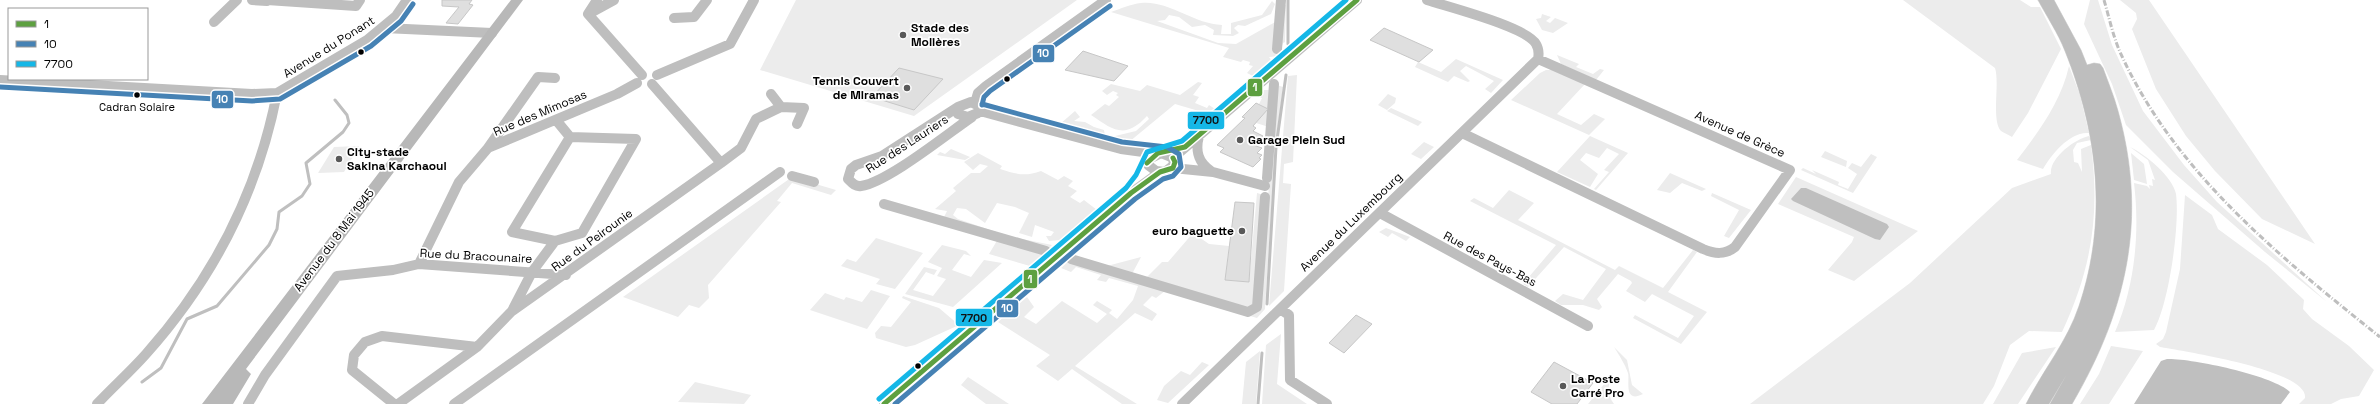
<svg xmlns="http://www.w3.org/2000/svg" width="2380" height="404" font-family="'Space Grotesk',sans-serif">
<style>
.green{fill:#ececec}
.water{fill:#bfbfbf}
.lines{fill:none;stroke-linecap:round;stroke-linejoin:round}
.stream{stroke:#bfbfbf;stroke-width:3}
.canal{stroke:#bfbfbf;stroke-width:10}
.building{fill:#dfdfdf;stroke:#c7c7c7}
.highway-casing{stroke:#dbdbdb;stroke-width:1}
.street{stroke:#bebebe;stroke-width:10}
.secondary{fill:#b8b8b8;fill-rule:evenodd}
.highway{fill:#bebebe;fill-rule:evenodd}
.rail{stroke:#bebebe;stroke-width:3;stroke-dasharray:6 2 1 2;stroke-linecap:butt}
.bus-1-casing{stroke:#fff;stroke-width:8}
.bus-2-casing{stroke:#fff;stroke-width:8}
.bus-3-casing{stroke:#fff;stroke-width:8}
.bus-1{stroke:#5da040;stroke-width:5}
.bus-2{stroke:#4682b4;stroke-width:5}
.bus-3{stroke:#15b7e7;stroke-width:5}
.poi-dot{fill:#595959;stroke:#fff;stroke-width:1.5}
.bus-dot{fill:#000;stroke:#fff;stroke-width:1.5}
.labels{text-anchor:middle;stroke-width:3.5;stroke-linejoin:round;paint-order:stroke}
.bus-label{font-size:11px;fill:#000;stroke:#fff}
.poi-label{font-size:12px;font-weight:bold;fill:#000;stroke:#fff;text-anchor:start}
.street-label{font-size:12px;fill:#000;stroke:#fff}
.line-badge{stroke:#fff;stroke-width:1.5}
.badge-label{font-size:11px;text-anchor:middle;font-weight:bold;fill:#fff}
.pale-badge-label{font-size:11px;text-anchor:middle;font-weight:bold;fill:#111}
</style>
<rect width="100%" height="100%" fill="#fff"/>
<path class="green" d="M796 0H1077L914 116 760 70Z
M1903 0H2020L2031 7H2040L2061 49 2028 113 2012 137C2009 135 2004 133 2001 131 1991 120 2000 84 1995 68Z
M2090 0H2098L2112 45 2143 111 2184 165 2217 202 2327 302 2265 252 2173 172 2126 125 2112 84 2084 24Z
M2120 0H2149L2315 244 2262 219 2215 171 2186 136 2156 89 2132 29 2137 19 2136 13Z
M1272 1 1275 4 1271 14 1245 26 1238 25 1234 28 1239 33 1233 36 1213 35 1214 30 1205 25 1192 27 1179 17 1169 15 1165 20 1157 21 1218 43 1236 44 1277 21 1283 5H1286L1285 42 1283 43 1278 56 1269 57 1272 61 1253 76 1247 73 1253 66 1249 65 1250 62 1243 60 1241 62 1223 57 1229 48 1111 12C1120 9 1131 4 1141 3 1168 0 1194 24 1222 25L1221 34H1231V23L1262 15Z
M1542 14 1551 17 1546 21 1550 23 1555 18 1568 23 1553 33 1542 30 1536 19 1541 18Z
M1557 55 1579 64 1576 67 1593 74 1600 69 1604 70 1596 80 1561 64Z
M1456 59 1503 80 1491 93 1485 89 1494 81 1466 66 1460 71 1470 81 1468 82 1454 76 1448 82 1415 67 1418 62 1441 72Z
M2069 66 2080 95 2089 133C2070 131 2051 155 2043 169L2017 160C2039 131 2061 102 2069 66Z
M1546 70H1552L1585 84 1557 114 1581 125 1594 114 1605 119 1589 135 1511 100 1540 73Z
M1297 75 1293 162 1284 164 1283 183 1291 184 1284 291 1269 306 1288 76Z
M1198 82 1202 83 1193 95 1199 97 1195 103 1207 108 1209 105 1215 109 1209 114 1175 104 1129 142 1111 137 1136 131 1149 119 1147 116C1125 140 1113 130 1091 115L1105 104 1109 106 1119 97 1116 95 1118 93 1113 91 1107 95 1102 91 1111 84 1140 91 1147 85 1180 95Z
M1277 85 1283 87 1275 148 1265 309 1257 318 1165 291 1156 298 1152 296 1143 305 1157 314 1152 321 1135 313 1075 366 1137 404H1122L1072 369 1058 381 1036 366 1050 355 998 322 1027 297 1034 307 1024 317 1036 324 1062 301 1097 323 1107 314 1093 305 1097 301 1112 310 1109 313 1117 319 1133 300 1138 286 1109 278 1106 282 1097 280 1101 275 1076 267 1071 272 1061 268 1070 260 1248 313 1259 308Z
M1264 90H1272L1269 127 1256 123 1267 110 1266 108 1259 104 1262 98 1257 96Z
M1388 94 1396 98 1395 103 1387 110 1378 105Z
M1391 108 1422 122 1418 126 1387 111Z
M1075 111 1080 117 1074 121 1085 122 1094 127 1104 130 1105 136 1060 124Z
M1590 136 1628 153 1596 190 1594 189 1609 172 1604 170 1619 154 1607 148 1599 158 1586 153 1580 160 1598 174 1590 187 1557 172Z
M2089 136 2091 140 2077 143 2073 150 2074 162 2078 163 2082 172 2081 149 2091 145C2100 214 2092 268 2062 332L2029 331 2010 345 1994 386 1983 404H1750L1910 283 2012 188 2051 174C2049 158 2075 139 2089 136Z
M1424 142 1434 147 1421 159 1411 154Z
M359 146 344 172 318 173 334 147Z
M2130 147C2145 154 2173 177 2176 194 2180 225 2169 303 2154 330L2115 332C2135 286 2140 232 2134 183L2147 186 2150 189 2149 185 2153 186 2152 179 2155 180 2148 160Z
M951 149 970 157 965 160 937 155 940 152 945 154Z
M1825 151 1847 161 1846 167 1821 157Z
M978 153 1002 166 1000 169C1016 174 1025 177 1041 171L1058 180 1064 176 1073 181 1068 186 1077 191 1070 197 1080 203 1084 200 1097 210 1060 240 1049 241 1046 236H1051L1054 232 1035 225 1032 237 1019 233 1029 213 1015 207 997 203 985 223 966 209 957 208 953 215 958 219 1008 236 1052 245 1047 250 949 221 944 217 947 211 935 209 956 191 953 188 971 173H980L988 166 980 164 973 170 964 162Z
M2131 153 2144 164 2147 184 2134 180Z
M1871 154 1877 157 1853 193 1801 170 1803 168 1816 174 1812 170 1839 182 1838 185 1848 189 1857 174 1848 168 1852 163 1861 167Z
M1670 173 1706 189 1702 191 1682 183 1670 193 1657 190Z
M792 177 836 190 831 195 792 183 777 201 781 202 708 285 709 298 699 308 689 305 678 317 623 297Z
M1796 177 1918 231 1854 281 1828 270 1852 242 1854 237 1778 204Z
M1509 190 1534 203 1518 220 1615 270 1619 266 1663 288 1693 250 1697 252 1668 292 1707 312 1681 344 1633 318 1635 315 1678 338 1694 316 1652 294 1645 302 1626 291 1632 283 1631 281 1618 274 1597 299 1602 307 1599 310 1583 305H1561L1555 301 1563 294 1583 300 1606 269 1564 247 1528 287 1523 284 1556 245 1470 201 1474 198 1493 208Z
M1257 193 1264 195 1255 306 1247 310 1072 258 1073 256 1107 266 1141 257 1132 274 1146 278 1162 262H1168L1193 233 1209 244 1229 246 1225 280 1249 282Z
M1712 193 1751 210 1729 238 1724 236 1739 210 1711 196Z
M2185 195 2212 215 2218 229 2267 265 2304 300 2303 309 2312 319 2349 346 2374 370 2359 396 2341 399 2331 404H2299L2305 398C2309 370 2182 351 2160 347L2156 344 2163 339 2166 332 2180 269Z
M1386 228 1410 237 1406 241 1392 233 1388 237 1379 232Z
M876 238 923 253 895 289 876 284 880 279 841 266 847 259 856 262Z
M998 239 1040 251 1045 253 1030 266 989 254Z
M942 245 966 251 971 256 964 254 952 270 971 277 984 260 1002 263 953 307 905 294 924 267 937 270 934 275 926 272 913 290 933 296 946 279 937 276 942 268 928 262Z
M871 290 890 296 867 329 810 310 825 293 844 300 846 297 862 302Z
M903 296 939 308 959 325 915 345 906 347 876 338 875 333 881 326 891 327 911 302 902 298Z
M1281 334 1277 384 1307 404H1262L1266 345Z
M2111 346 2143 351 2109 404H2080L2099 374Z
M1614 347 1627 360 1632 385 1643 394C1623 404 1630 380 1628 373 1625 364 1619 355 1614 347Z
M2056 347 2018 404H1993L2022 353Z
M1260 351 1256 404H1242L1246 362Z
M1202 362 1209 365 1168 403 1157 400 1164 386 1181 371 1190 375Z
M1613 373C1608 385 1606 393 1614 404H1588Z
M968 377 1009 404H986L961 385Z
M695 382 751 395 744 404 678 402Z"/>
<path class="water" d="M1801 188H1806L1887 224 1889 227 1880 240 1875 239 1793 201 1791 199Z
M2167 359C2191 358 2275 376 2290 392L2281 404H2134L2161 361Z"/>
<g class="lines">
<path class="stream" d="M1288 0V44
M1267 304 1276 147 1286 75
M142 382 161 368 187 319 217 306 269 245 277 229 279 212 302 196 310 184 306 163 343 132 349 123 347 115 335 100
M1258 404 1262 353"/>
<path class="canal" d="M1277 49 1281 0
M792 176 814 182
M1267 178 1274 84
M884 204 1046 251
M1071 259 1248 312 1257 307 1265 197
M454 404 780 172"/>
</g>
<path class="building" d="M442 0H472L469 4 473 5 458 24 446 23 459 7 442 6Z
M1384 28 1433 50 1419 62 1370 40Z
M1083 51 1128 66 1114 81 1065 70Z
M899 68 943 79 914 110 872 97Z
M1256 103 1268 109 1253 126 1256 128 1253 131 1263 136 1253 145 1262 148 1257 153 1262 155 1259 158 1261 159 1253 167 1220 152 1224 148 1217 145 1245 118 1242 117Z
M1235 202 1254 203 1249 282 1225 280Z
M1356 315 1372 324 1344 353 1329 343Z
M1554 362 1593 383 1577 404H1552L1531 392Z"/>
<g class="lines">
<defs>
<path id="highway" d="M2038 0H2054L2081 50 2087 65 2094 63 2100 64 2103 68C2108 82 2114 96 2118 111 2148 218 2127 310 2072 404H2050L2067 374 2049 404H2026C2043 370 2067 342 2079 306 2108 220 2098 133 2065 51 2058 33 2047 17 2038 0Z"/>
</defs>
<use href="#highway" class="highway-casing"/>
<path class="street" d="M252 0 267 1
M267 0 356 6 360 0
M597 0 588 14 642 75
M1427 0C1448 7 1527 27 1536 44 1539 49 1539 54 1538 59
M592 12 614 0
M674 18 694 17 707 0
M214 22 237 0
M384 28 492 33
M657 75 730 44 754 0
M0 80 252 94 277 93 367 40 396 16 407 0
M771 94 781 107
M971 102 979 106 978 113 968 117 958 114V107Z
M975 103 978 93 986 86 1106 0
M958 107 882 156 856 165 851 169 848 179C852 183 855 187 861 186 888 182 947 134 972 117
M980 111 1121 149 1158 154
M1462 133 1703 249C1715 254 1725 255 1735 247L1790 170 1538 59
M1199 136C1195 151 1198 162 1211 171
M488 148 538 77 555 78
M1161 153 1173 158 1174 165 1165 172 1156 171 1148 165 1149 159Z
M1173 158 1357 0
M721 163 741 148 756 119 781 107 804 108 797 124
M1173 168 1213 172 1265 186
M1380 213 1588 326
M555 241 582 233 636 139 570 137 556 120
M419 264 459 182 488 148 617 94 637 83
M1280 309 1289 315 1290 380 1327 404
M512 311 532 272 555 241 512 232 570 137
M97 404C113 387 131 371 146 354 213 279 258 191 277 93
M248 404 265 375 337 276 393 270 419 264 566 275
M394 404 352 370 354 355 365 342 382 336 477 347
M398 404 477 347 511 312 721 163 652 84
M884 404 1131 193 1160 172
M1182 404 1538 59"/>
<path class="secondary" d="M511 0H523L246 369 251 374 233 404H202Z"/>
<use href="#highway" class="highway"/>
<path class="rail" d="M2104 0C2109 17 2113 36 2120 52 2174 172 2280 257 2380 337"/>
<defs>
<path id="bus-1" d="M1147 163 1158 153 1185 147 1357 0
M884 404 1131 193 1160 172 1173 168 1175 162 1173 158"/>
<path id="bus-2" d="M0 87 252 101 280 99 371 46 401 21 413 4
M982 105 984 97 990 91 1110 6
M895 404 1135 199 1163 179 1173 176 1181 167 1179 154 1167 147 1122 142 982 104"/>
<path id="bus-3" d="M879 399 1126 188 1136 175 1147 152 1182 141 1346 0"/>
</defs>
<use href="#bus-1" class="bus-1-casing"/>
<use href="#bus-2" class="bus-2-casing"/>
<use href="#bus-3" class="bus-3-casing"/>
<use href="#bus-1" class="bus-1"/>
<use href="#bus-2" class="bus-2"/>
<use href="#bus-3" class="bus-3"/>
</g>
<g class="poi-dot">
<circle cx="903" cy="35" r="4"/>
<circle cx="907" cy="88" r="4"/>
<circle cx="1240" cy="140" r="4"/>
<circle cx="339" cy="159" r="4"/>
<circle cx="1242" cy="231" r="4"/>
<circle cx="1563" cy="386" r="4"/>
</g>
<g class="bus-dot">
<circle cx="361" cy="52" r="3.5"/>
<circle cx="1007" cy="79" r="3.5"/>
<circle cx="137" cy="95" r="3.5"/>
<circle cx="918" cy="366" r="3.5"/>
</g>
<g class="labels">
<g class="bus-label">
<text x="137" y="111">Cadran Solaire</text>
</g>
<g class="poi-label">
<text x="911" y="32">Stade des<tspan x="911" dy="14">Molières</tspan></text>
<text x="899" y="85" text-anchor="end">Tennis Couvert<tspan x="899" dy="14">de Miramas</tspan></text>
<text x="1248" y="144">Garage Plein Sud</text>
<text x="347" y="156">City-stade<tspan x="347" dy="14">Sakina Karchaoui</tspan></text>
<text x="1234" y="235" text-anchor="end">euro baguette</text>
<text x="1571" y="383">La Poste<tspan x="1571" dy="14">Carré Pro</tspan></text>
</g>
<g class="street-label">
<text transform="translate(329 47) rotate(-32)" y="4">Avenue du Ponant</text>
<text transform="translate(540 113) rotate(-23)" y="4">Rue des Mimosas</text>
<text transform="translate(1740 134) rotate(24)" y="4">Avenue de Grèce</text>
<text transform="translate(907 144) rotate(-33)" y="4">Rue des Lauriers</text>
<text transform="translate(1351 222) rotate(-44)" y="4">Avenue du Luxembourg</text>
<text transform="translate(334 240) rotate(-53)" y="4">Avenue du 8 Mai 1945</text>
<text transform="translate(592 240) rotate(-36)" y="4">Rue du Peirounie</text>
<text transform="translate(476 256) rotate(3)" y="4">Rue du Bracounaire</text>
<text transform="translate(1490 259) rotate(28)" y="4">Rue des Pays-Bas</text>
</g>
</g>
<g class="line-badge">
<rect x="1032" y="44" width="23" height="19" rx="4" fill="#4682b4"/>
<rect x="1247" y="78" width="16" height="19" rx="4" fill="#5da040"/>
<rect x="211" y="90" width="23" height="19" rx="4" fill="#4682b4"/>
<rect x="1187" y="111" width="38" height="19" rx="4" fill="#15b7e7"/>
<rect x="1023" y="269" width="15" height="20" rx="4" fill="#5da040"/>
<rect x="996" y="299" width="23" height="19" rx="4" fill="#4682b4"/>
<rect x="955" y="308" width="38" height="19" rx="4" fill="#15b7e7"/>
</g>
<g class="badge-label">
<text x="1043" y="57">10</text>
<text x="1255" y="91">1</text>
<text x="222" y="103">10</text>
<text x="1030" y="283">1</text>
<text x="1007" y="312">10</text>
</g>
<g class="pale-badge-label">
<text x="1206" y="124">7700</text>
<text x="974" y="322">7700</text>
</g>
<rect x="8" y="8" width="140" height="72" fill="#ffffff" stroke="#999999"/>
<rect x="16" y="21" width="20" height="6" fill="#5da040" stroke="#999999"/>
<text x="44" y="28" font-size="12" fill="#000000">1</text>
<rect x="16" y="41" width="20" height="6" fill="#4682b4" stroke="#999999"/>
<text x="44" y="48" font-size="12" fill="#000000">10</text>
<rect x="16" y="61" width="20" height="6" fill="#15b7e7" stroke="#999999"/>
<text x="44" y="68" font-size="12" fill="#000000">7700</text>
</svg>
